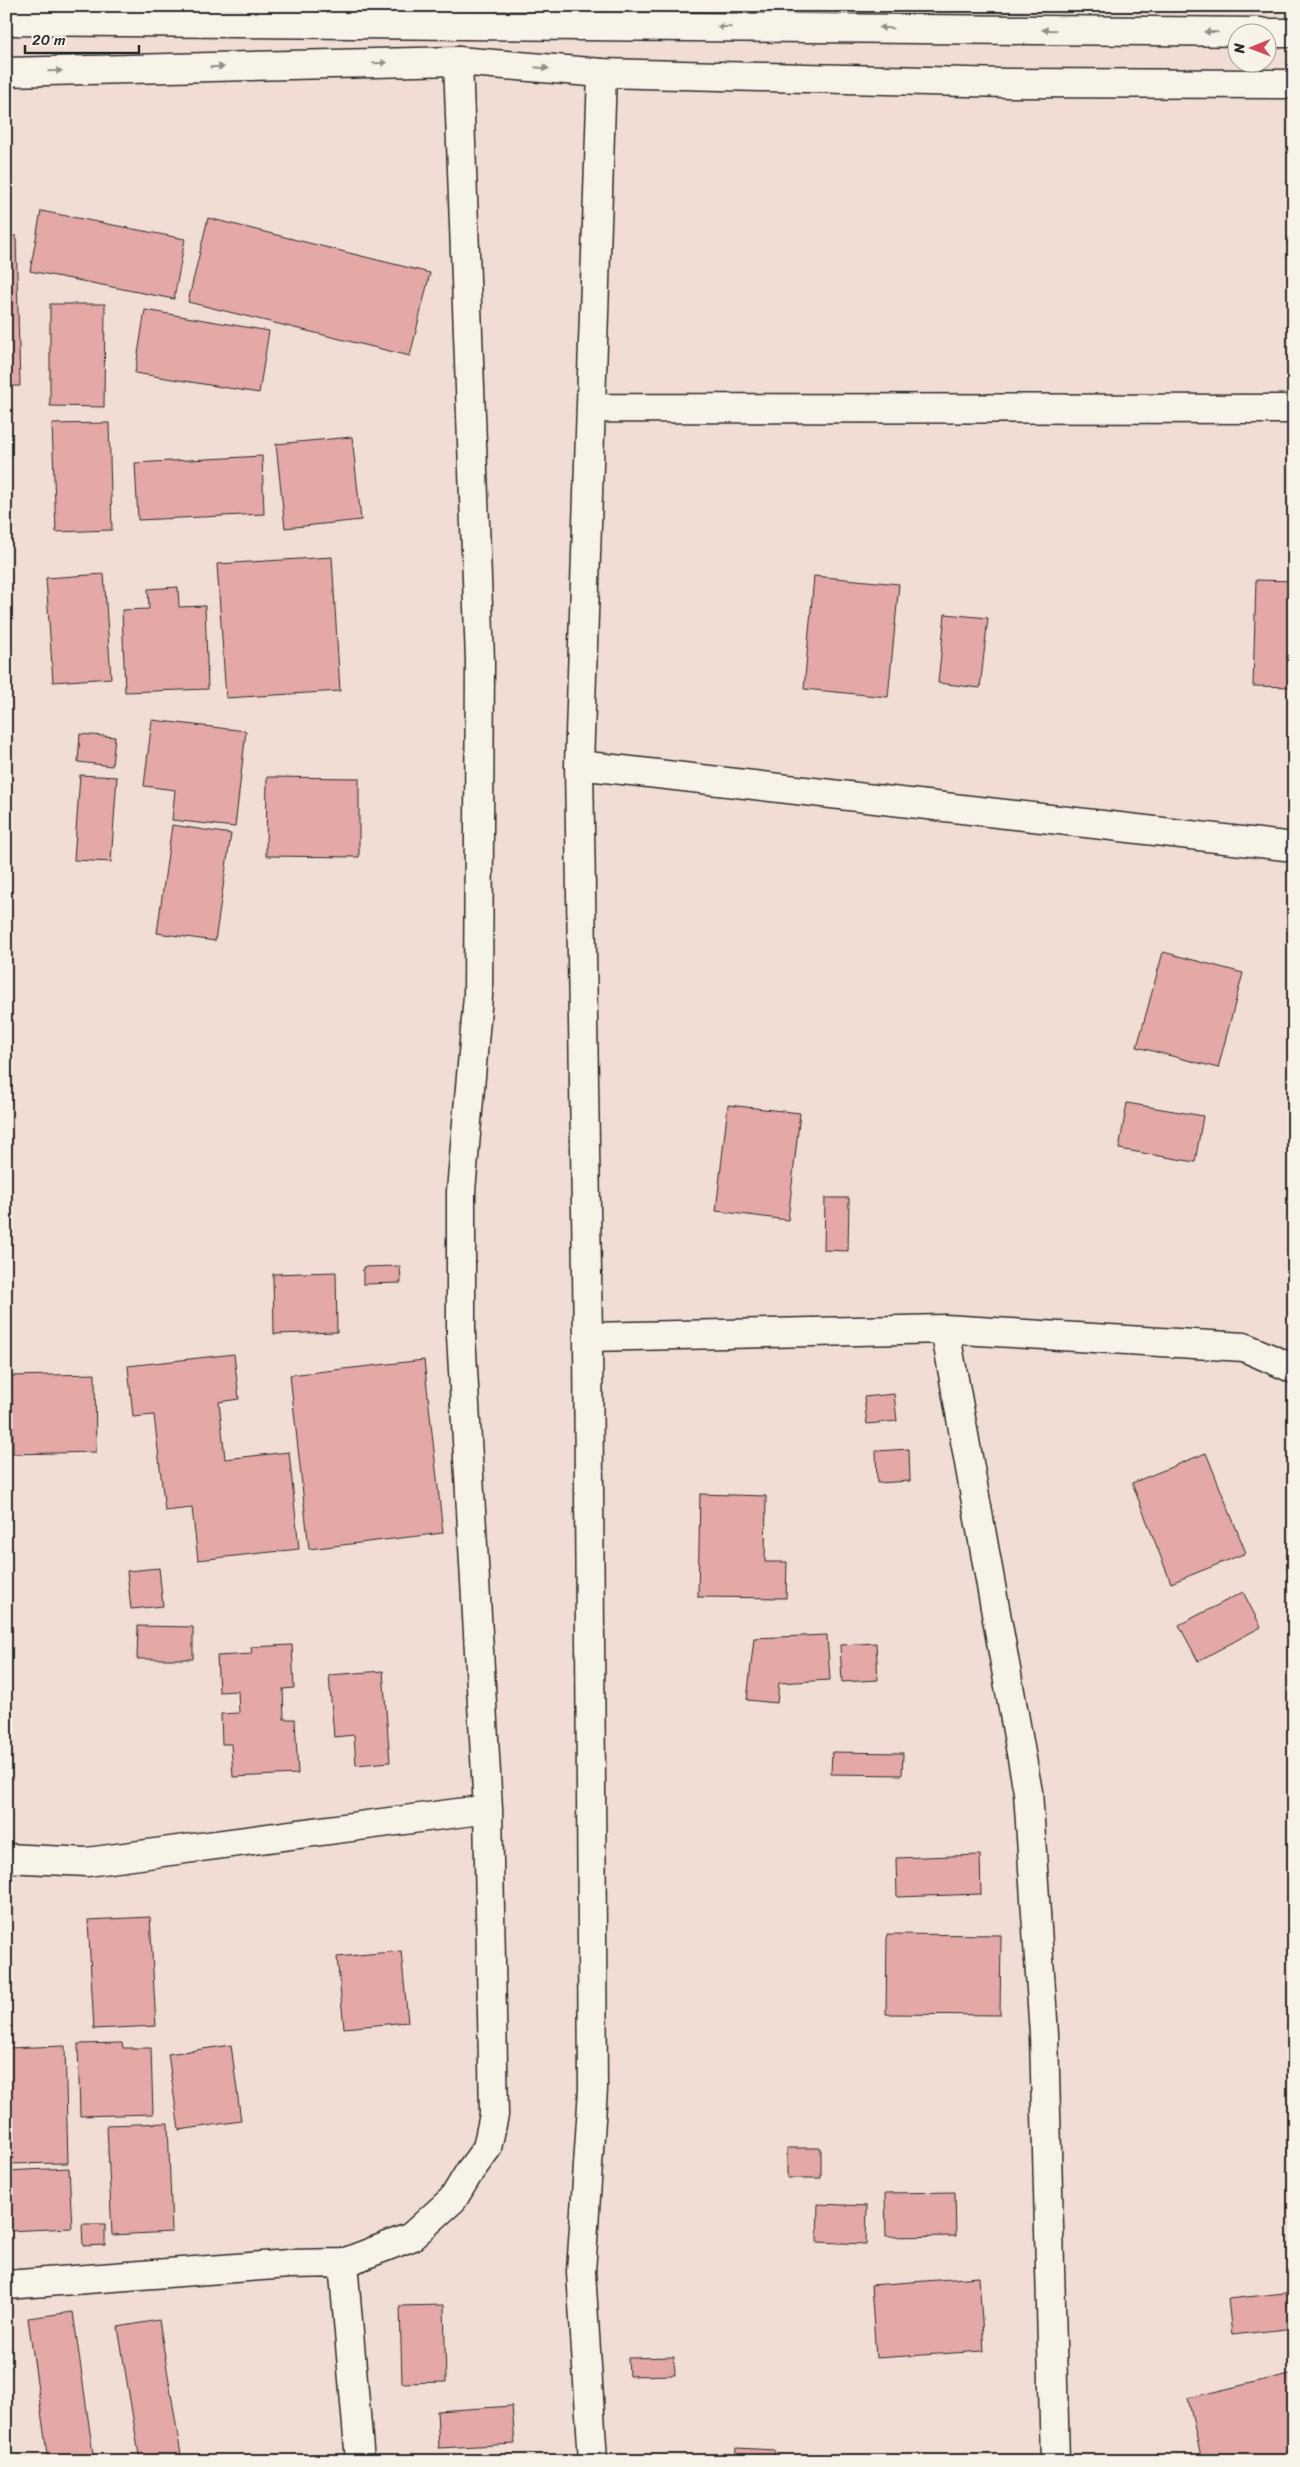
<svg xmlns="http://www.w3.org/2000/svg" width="1300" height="2467" font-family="Sriracha,sans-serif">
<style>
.building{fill:#e4a9a7;stroke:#2b2b2b}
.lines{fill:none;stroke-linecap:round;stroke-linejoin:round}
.minor-casing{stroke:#2b2b2b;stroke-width:31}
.highway-casing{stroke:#2b2b2b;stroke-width:31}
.minor{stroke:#f7f3e8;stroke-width:28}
.highway{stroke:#f7f3e8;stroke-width:28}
.oneway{fill:#918f8a}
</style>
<rect width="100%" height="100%" fill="#f1ddd4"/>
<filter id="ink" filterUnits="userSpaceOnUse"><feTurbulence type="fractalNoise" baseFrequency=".02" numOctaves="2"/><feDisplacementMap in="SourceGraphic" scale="10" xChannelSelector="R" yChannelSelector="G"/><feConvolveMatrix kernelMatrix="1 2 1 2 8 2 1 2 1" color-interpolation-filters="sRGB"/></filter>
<g filter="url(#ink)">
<path class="building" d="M41 211 185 239 174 299 30 271Z
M208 218 430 273 410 356 188 302Z
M6 236H16L20 386H6Z
M50 304H105L104 407 50 406Z
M145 310 269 331 259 393 135 373Z
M109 423 112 530 56 532 52 424Z
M352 437 361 520 285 528 276 444Z
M262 456 264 514 138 520 135 463Z
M332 557 340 691 226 698 217 564Z
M104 574 111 678 53 682 46 578Z
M814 576 899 584 888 697 804 689Z
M1256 580 1294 581V687L1253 686Z
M178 587 179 607 205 606 208 689 125 692 122 610 149 609 148 589Z
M945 614 988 618 980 688 938 683Z
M152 720 246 731 235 827 172 820 175 790 144 786Z
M80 734 115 737 112 766 78 762Z
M80 775 117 777 111 862 74 860Z
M267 777 359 778V857L266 856Z
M172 825 231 834 215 941 157 933Z
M1163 952 1243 973 1218 1068 1137 1047Z
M1127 1103 1203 1116 1195 1162 1119 1149Z
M728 1105 800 1113 788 1220 716 1211Z
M825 1198H849L848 1251 824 1250Z
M400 1266 401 1283 363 1284V1267Z
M336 1272 337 1332 274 1334 273 1274Z
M234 1354 239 1399 219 1402 225 1459 289 1452 299 1549 198 1560 192 1508 165 1511 154 1415 133 1417 128 1366Z
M424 1360 443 1533 309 1549 290 1375Z
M95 1374 96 1452 13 1454 12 1376Z
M894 1394 897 1421 867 1424 864 1397Z
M909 1449 910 1481 877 1483 876 1451Z
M1206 1453 1246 1553 1171 1583 1132 1483Z
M700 1494 766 1496 765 1562H787L786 1598 698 1597Z
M159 1568 163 1606 131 1609 127 1571Z
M1243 1592 1261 1627 1198 1661 1179 1625Z
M138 1626 193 1627V1659H137Z
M827 1635 830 1680 779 1683 777 1703 747 1700 754 1638Z
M876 1643 878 1680 842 1682 840 1645Z
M292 1645 294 1688 283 1689 284 1719H295L298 1774 233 1777 231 1744H222L221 1714 239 1713 238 1691 219 1692 217 1656 252 1654 251 1647Z
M383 1671 390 1762 356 1765 354 1735 334 1737 329 1675Z
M832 1752 903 1753 902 1775 831 1774Z
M980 1855 981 1894 897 1897 896 1858Z
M150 1917 156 2026 94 2029 88 1920Z
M887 1934 1001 1935 1000 2015 886 2014Z
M401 1951 408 2022 344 2028 337 1957Z
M122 2043 123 2048H151L153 2114 80 2116 78 2044Z
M231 2045 241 2121 179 2130 168 2054Z
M65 2046 68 2163 6 2164V2048Z
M168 2123 172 2232 112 2235 107 2125Z
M787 2148H821V2178H787Z
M69 2168 72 2228 6 2231V2171Z
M955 2192 956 2236 886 2237 885 2193Z
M818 2204 867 2206 866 2244 817 2242Z
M82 2224H105V2245L83 2246Z
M979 2277 984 2351 876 2358 871 2285Z
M1294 2292V2328L1232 2335 1228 2299Z
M444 2305 446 2382 402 2383 400 2306Z
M73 2312 94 2461H48L28 2318Z
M159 2320 182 2461H140L118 2327Z
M674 2357 675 2375 629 2376 628 2358Z
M1294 2373V2456L1274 2461H1202L1188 2398Z
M512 2406 515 2444 439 2448 437 2411Z
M736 2448 775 2450 774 2461H735Z"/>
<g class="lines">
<defs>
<path id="minor" d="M592 408 1294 409
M579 765 1294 847
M945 1329 1028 1792 1044 2035 1055 2461
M588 1337 945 1329 1244 1347 1294 1369
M6 1858 87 1862 488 1809
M343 2263 360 2461
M6 2285 289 2264 343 2263 411 2237 453 2199 470 2171 487 2148 494 2115 488 1809 461 1335V1191L478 996 480 661 458 61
M593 2461 581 2272 593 2089 588 1337 579 765 602 73"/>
<path id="highway" d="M6 21 1260 32
M1268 33H1294
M6 72 458 61 602 73 1007 83 1294 84"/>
</defs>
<use href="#minor" class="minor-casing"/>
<use href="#highway" class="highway-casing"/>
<use href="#minor" class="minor"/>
<use href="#highway" class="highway"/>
</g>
<defs><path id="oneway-solid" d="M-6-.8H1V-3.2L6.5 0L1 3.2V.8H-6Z" transform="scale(1.25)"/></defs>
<g class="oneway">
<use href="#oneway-solid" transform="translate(724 27) rotate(-179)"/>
<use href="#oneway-solid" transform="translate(886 28) rotate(-179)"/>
<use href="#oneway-solid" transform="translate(1049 30) rotate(-179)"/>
<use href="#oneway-solid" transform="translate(1211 32) rotate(-179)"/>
<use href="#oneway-solid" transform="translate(380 63) rotate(-1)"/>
<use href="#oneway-solid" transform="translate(217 67) rotate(-1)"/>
<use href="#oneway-solid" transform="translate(542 68) rotate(5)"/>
<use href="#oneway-solid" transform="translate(55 71) rotate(-1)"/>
</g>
</g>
<rect width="1300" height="2467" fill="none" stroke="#f7f3e8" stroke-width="25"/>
<rect x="12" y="12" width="1275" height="2442" fill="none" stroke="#2b2b2b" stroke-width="2" filter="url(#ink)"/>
<g transform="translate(1252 48) rotate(269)"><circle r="24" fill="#f7f3e8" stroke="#a5a39c"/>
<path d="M0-4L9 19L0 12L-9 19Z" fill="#d1495b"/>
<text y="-8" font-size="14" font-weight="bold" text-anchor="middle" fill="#2b2b2b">N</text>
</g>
<path d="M25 45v8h114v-8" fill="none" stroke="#2b2b2b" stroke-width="2.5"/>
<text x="32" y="45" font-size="15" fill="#2b2b2b" stroke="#f7f3e8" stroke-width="4" paint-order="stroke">20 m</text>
</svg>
